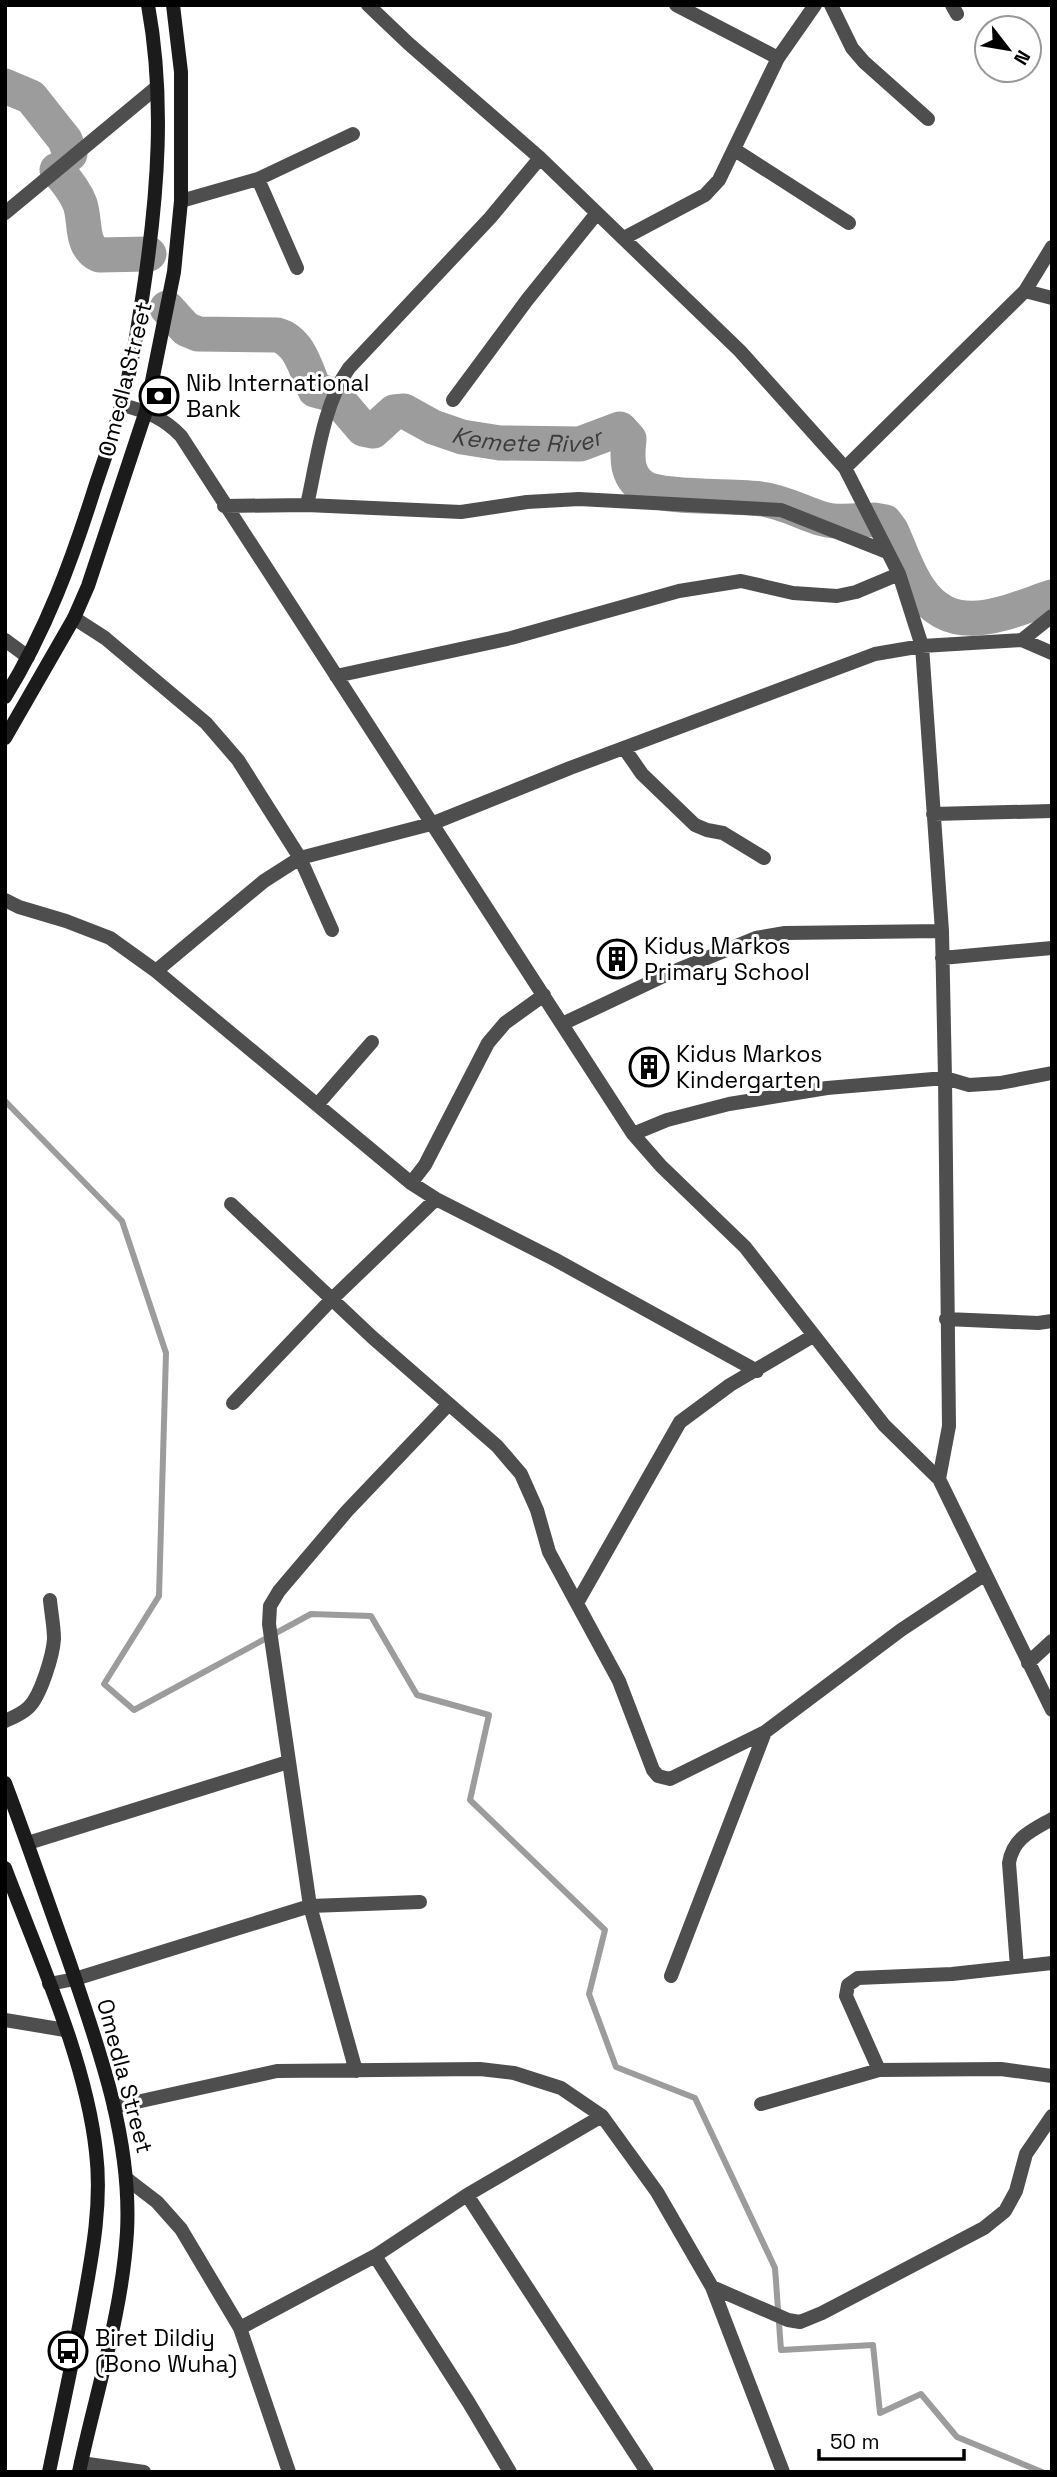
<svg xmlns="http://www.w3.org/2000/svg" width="1057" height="2477" font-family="'Space Grotesk',sans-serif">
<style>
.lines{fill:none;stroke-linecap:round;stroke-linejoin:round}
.stream{stroke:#9c9c9c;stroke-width:6}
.river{stroke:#9c9c9c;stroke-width:35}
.street{stroke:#4e4e4e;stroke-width:14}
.secondary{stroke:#1b1b1b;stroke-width:14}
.labels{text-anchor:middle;stroke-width:6;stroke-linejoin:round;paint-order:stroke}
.street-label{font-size:23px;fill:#000;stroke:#fff}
.poi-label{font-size:23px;fill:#000;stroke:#fff;text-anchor:start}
.water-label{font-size:24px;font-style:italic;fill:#3d3d3d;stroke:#fff}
</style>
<rect width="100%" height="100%" fill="#fff"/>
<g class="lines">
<path class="stream" d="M5 1101 122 1221 166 1353 159 1596 104 1684 134 1710 311 1614 371 1616 417 1695 489 1715 470 1800 605 1930 589 1994 616 2067 695 2098 775 2268 781 2350 873 2345 880 2413 921 2394 957 2437 1042 2472"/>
<g class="river">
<path d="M5 86 31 97 65 140 70 154"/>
<path d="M57 170C66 180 75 191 80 204 86 221 80 246 99 255L149 254"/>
<path id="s1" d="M167 308 186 329 198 334 277 335C300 341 306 370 315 390L334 395 363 429 373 431 394 412 404 411 433 427 462 437 500 443 580 444 620 429 629 439C627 457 626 476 643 487 661 499 735 495 761 499 785 502 802 513 823 519 837 523 852 521 866 520"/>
<path d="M874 520 885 522 891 530C900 549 907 572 919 589 953 640 1006 612 1052 597"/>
</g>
<path class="street" d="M368 5 409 44 540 158 740 351 845 468 899 574 922 646 942 931 945 1078 949 1426 939 1479 1052 1710
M676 5 778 58
M831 5 852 48 864 62 928 119
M952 5 957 14
M735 150 849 223
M540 158 490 218 349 368C323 404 317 461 307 505L461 512 527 502 579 499 781 510 887 552
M258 179 297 268
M181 201 258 179 353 134
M5 213 157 87
M624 238 705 195 719 180 778 58 815 5
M1025 291 1052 298
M453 400 527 300 597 213
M122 405C146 411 164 418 181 436L633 1134 661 1166 745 1247 884 1425 939 1479
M845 468 1025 291 1052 247
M224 506 307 505
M74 618 105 638 206 723 238 760 300 858 332 930
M5 640 28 657
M1022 640 1052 653
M336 676 511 638 679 591 741 581 793 593 837 596 856 592 899 574
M624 748 642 774 695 825 707 830 723 833 764 858
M933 814 1052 811
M5 900 19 907 66 921 110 938 156 971 411 1183 436 1199 554 1259 757 1371
M942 958 1052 948
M156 971 264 881 300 858 431 824 570 768 875 654 922 646 1022 640 1052 616
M562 1024 670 973 756 938 785 933 942 931
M317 1105 372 1042
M633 1134 667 1120 729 1104 827 1088 945 1078 969 1085 1000 1083 1052 1073
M411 1183 425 1165 488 1043 505 1023 544 995
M231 1204 372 1337 497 1446 521 1474 537 1510 549 1552 619 1681 653 1770 658 1776 670 1779 765 1732
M946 1319 1038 1323 1052 1321
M233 1403 331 1300 436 1199
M577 1603 680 1422 730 1385 813 1336
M1028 1663 1052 1641
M5 1721C14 1717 22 1714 29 1707 41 1695 53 1655 54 1639 54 1626 51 1612 50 1600
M28 1843 288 1762
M1017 1967 1009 1863C1013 1838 1031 1831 1052 1819
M671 1976 765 1732 901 1630 984 1575
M49 1984 75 1979 310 1906 420 1902
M5 2020 65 2030
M879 2070 846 1996 848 1985 858 1978 952 1974 1052 1963
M356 2071 310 1906 269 1624 270 1606 279 1591 347 1511 449 1404
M761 2104 879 2070 1001 2069 1052 2076
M114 2107 277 2071 480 2069 514 2073 561 2088 602 2116 657 2192 712 2287 783 2472
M602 2116 467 2195 647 2472
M127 2179 157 2202 181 2229 240 2328 289 2472
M375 2256 467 2195
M712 2287 788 2320 800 2322 822 2313 984 2228 1005 2211 1016 2191 1026 2154 1052 2116
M240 2328 375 2256 469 2403 510 2472
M81 2463 144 2472"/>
<path class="secondary" d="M5 697C46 631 72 560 95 487 104 460 114 433 121 406 132 367 138 326 144 286 158 193 165 98 148 5
M5 738 74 618 88 586 146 411 174 272 181 201V72L173 5
M5 1783C27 1841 47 1900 68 1958 98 2046 132 2138 127 2232 122 2314 96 2392 79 2472
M5 1868C38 1956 86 2059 96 2152 102 2201 93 2251 84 2300 74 2357 61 2414 49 2472"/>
</g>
<defs>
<symbol id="bank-ring" viewBox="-11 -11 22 22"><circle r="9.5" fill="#fff" stroke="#000" stroke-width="1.5"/><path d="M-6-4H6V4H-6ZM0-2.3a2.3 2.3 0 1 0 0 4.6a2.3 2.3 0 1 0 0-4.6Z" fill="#000"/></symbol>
<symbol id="building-ring" viewBox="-11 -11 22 22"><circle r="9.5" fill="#fff" stroke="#000" stroke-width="1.5"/><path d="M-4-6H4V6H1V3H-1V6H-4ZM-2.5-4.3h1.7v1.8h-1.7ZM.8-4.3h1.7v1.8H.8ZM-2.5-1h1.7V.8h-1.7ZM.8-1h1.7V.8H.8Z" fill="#000"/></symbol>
<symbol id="bus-ring" viewBox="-11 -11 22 22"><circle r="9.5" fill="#fff" stroke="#000" stroke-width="1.5"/><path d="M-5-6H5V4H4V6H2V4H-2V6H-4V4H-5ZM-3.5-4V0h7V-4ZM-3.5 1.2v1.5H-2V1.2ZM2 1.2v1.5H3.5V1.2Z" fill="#000"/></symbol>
</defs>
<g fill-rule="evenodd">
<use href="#bank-ring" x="137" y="374" width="44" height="44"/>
<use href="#building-ring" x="595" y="937" width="44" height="44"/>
<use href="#building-ring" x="627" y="1045" width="44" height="44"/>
<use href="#bus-ring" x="46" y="2329" width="44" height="44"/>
</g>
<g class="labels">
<g class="street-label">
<text transform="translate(125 379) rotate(-76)" y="8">Omedla Street</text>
<text transform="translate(125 2076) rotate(75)" y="8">Omedla Street</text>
</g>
<g class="poi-label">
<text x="186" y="391">Nib International<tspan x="186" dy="26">Bank</tspan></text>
<text x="644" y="954">Kidus Markos<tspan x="644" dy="26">Primary School</tspan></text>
<text x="676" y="1062">Kidus Markos<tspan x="676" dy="26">Kindergarten</tspan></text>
<text x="95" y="2346">Biret Dildiy<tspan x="95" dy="26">(Bono Wuha)</tspan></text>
</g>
<g class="water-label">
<text dy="8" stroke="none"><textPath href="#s1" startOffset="432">Kemete River</textPath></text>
</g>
</g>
<rect width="1057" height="2477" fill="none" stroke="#000000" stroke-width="14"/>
<g transform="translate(1008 49) rotate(121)"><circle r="33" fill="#ffffff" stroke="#999999" stroke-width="2"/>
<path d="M0-5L12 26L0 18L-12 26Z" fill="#000000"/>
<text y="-10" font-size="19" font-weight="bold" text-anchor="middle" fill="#000000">N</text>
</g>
<path d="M819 2449v10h145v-10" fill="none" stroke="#000000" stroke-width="3.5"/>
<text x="830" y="2449" font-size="21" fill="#000000" stroke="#ffffff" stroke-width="5" paint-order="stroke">50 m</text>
</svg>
